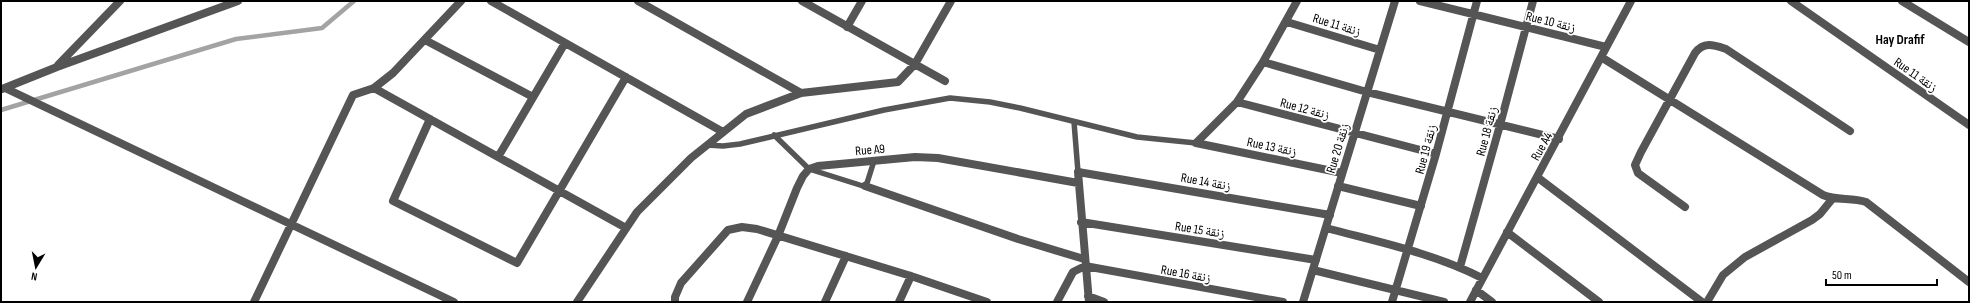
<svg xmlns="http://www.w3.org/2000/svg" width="1970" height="303" font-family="'Sofia Sans Condensed','Noto Naskh Arabic',sans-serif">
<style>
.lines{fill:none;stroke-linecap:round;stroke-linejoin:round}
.stream{stroke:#a3a3a3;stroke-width:4.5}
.lane{stroke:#555;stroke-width:5.5}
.street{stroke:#555;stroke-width:8}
.labels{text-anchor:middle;stroke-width:3.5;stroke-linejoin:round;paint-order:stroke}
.street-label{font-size:13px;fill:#000;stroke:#fff}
.neighbourhood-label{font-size:14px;font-weight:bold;fill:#000;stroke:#fff}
</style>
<rect width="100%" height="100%" fill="#fff"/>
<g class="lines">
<path class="stream" d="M1 110 236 39 322 28 354 1"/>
<path class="lane" d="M1074 122 1078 172
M774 135 809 169 863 186 867 183 874 161
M707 145 723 146 740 144 884 110 950 98 990 102 1020 108 1137 137 1196 143"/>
<path class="street" d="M491 1 723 132
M638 1 801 93
M802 1 945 81
M1420 1 1606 47
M1791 1 1969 125
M1902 1 1969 42
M1287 22 1380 50
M847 27 862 1
M425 40 533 97
M1601 57 1823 195C1836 201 1852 197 1866 202L1969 282
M1263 62 1367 92 1559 139
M58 65 120 1
M5 88 454 302
M374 88 626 228
M2 89 57 67 238 1
M1237 102 1436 154
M430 119 393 201 517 263 626 77
M1196 143 1237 102 1263 62 1297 1
M1196 143 1342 173
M498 157 565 43
M1537 177 1702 302
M865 186 1018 239 1084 259
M1338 186 1421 206
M1685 207 1642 176 1638 173 1635 165 1641 152 1695 53C1704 41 1714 45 1726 49L1850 131
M1081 222 1316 260
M1326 228C1378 242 1433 253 1482 278
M1507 232 1599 302
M1460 267 1500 125 1533 1
M1313 270 1444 302
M1476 290 1492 302
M1088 296 1104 302
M254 302 353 95 374 88 393 73 461 1
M577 302 637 212 691 158 746 114 801 93 898 82 915 64 951 1
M675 302V297L681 283 728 230 742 227 757 229 911 276 987 302
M747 302 778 236 797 188 803 176 809 169 818 166 915 157 938 158 1078 183
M825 302 846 256
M899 302 911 276
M1057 302 1073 272 1085 266 1283 302
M1089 302 1078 172 1330 215
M1303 302 1395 1
M1392 302 1436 154 1477 1
M1470 302 1631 1
M1707 302 1723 275 1745 257 1812 220 1820 214 1833 198"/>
</g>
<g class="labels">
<g class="street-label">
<text transform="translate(1551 21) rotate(14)" y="5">Rue 10 زنقة</text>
<text transform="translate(1337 24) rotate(17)" y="5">Rue 11 زنقة</text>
<text transform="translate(1916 74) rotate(35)" y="5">Rue 11 زنقة</text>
<text transform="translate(1305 108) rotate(15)" y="5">Rue 12 زنقة</text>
<text transform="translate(1486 131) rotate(-75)" y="5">Rue 18 زنقة</text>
<text transform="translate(1272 146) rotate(12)" y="5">Rue 13 زنقة</text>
<text transform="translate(1541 146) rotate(-61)" y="5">Rue A4</text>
<text transform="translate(1337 148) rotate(-73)" y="5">Rue 20 زنقة</text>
<text transform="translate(870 149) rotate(-5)" y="5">Rue A9</text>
<text transform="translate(1425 149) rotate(-75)" y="5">Rue 19 زنقة</text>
<text transform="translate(1206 181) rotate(10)" y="5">Rue 14 زنقة</text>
<text transform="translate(1200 229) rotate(9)" y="5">Rue 15 زنقة</text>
<text transform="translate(1186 273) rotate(10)" y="5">Rue 16 زنقة</text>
</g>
<g class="neighbourhood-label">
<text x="1900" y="44">Hay Drafif</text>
</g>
</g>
<rect width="1970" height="303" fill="none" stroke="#000000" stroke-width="4"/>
<g transform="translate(36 267) rotate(190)" stroke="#ffffff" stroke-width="3" paint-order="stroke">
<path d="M0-3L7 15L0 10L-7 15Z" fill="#000000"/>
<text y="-6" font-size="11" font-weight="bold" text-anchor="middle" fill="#000000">N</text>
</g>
<path d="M1826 279v6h111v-6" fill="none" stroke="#000000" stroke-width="2"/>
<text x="1832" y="279" font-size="12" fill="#000000" stroke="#ffffff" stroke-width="3" paint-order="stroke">50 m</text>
</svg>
